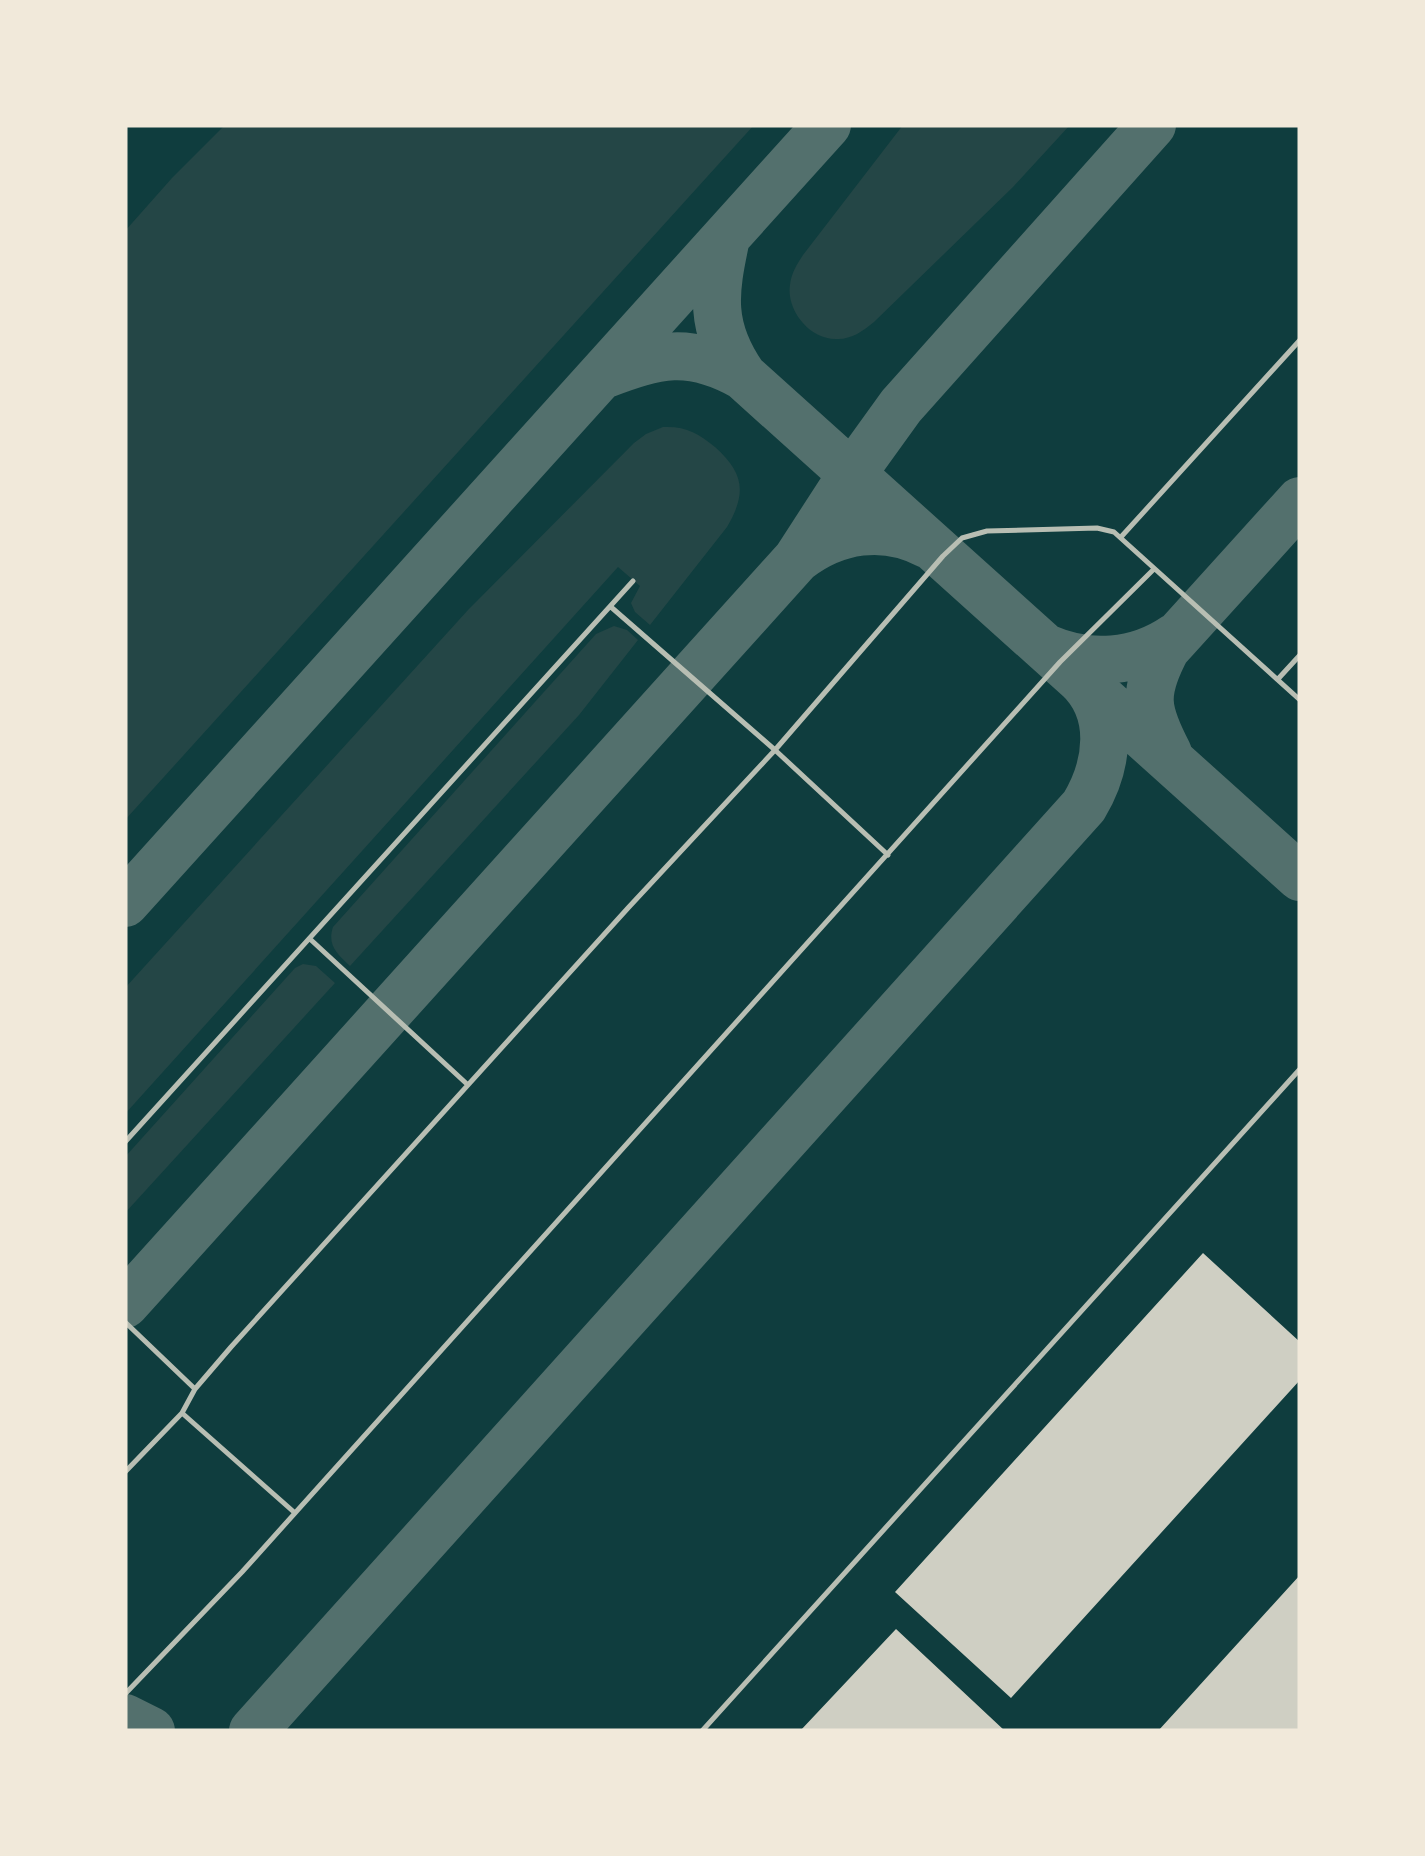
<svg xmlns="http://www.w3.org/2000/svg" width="1425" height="1856" font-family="'Work Sans',sans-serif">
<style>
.green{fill:#244646}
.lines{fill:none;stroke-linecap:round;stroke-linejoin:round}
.taxiway{stroke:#53706d;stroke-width:48}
.building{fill:#cfcfc3}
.service{stroke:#b8beb3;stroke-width:5}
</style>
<rect width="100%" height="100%" fill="#0f3d3e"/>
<path class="green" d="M225 125H754L125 820V231L172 178Z
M903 125H1070L1013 187 874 322C863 331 852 339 838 339 811 341 786 311 790 285 791 274 797 264 803 255Z
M663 427C686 426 698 433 715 447 744 473 747 493 727 527L650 625 635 612 631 603 640 586 618 567 125 1114V988L468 610 634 443 646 434Z
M614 626 627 630 638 640 579 715 350 966C337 954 327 945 333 927L596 634Z
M303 964 316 966 335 983 125 1213V1157L295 968Z"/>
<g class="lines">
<path class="taxiway" d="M726 238C714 293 709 327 743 376L1300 877
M603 375C658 354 689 346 743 376
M797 559C836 529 884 521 929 545
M1046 648C1089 667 1137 663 1175 637
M1168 753C1145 709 1143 693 1166 649L1300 501
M125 903 827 125
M125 1304 797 559 852 474 901 406 1152 125
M125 1718 151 1731
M253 1731 1084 806C1108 766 1116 712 1078 677"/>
</g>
<path class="building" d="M1203 1253 1300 1342V1380L1011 1698 895 1592Z
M1300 1575V1731H1158Z
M896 1629 1005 1731H800Z"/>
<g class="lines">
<path class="service" d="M1121 537 1300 340
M611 607 775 750 888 855
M1278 679 1300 655
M310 939 468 1085
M125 1142 633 581
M125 1322 195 1389
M182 1413 295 1513
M125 1472 182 1413 195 1389 231 1347 628 908 775 750 943 556 962 538 987 531 1097 528 1114 532 1300 700
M125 1694 242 1572 1060 662 1153 570
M702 1731 1300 1069"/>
</g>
<rect width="1425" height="1856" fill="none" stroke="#f1e9da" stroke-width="255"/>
</svg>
